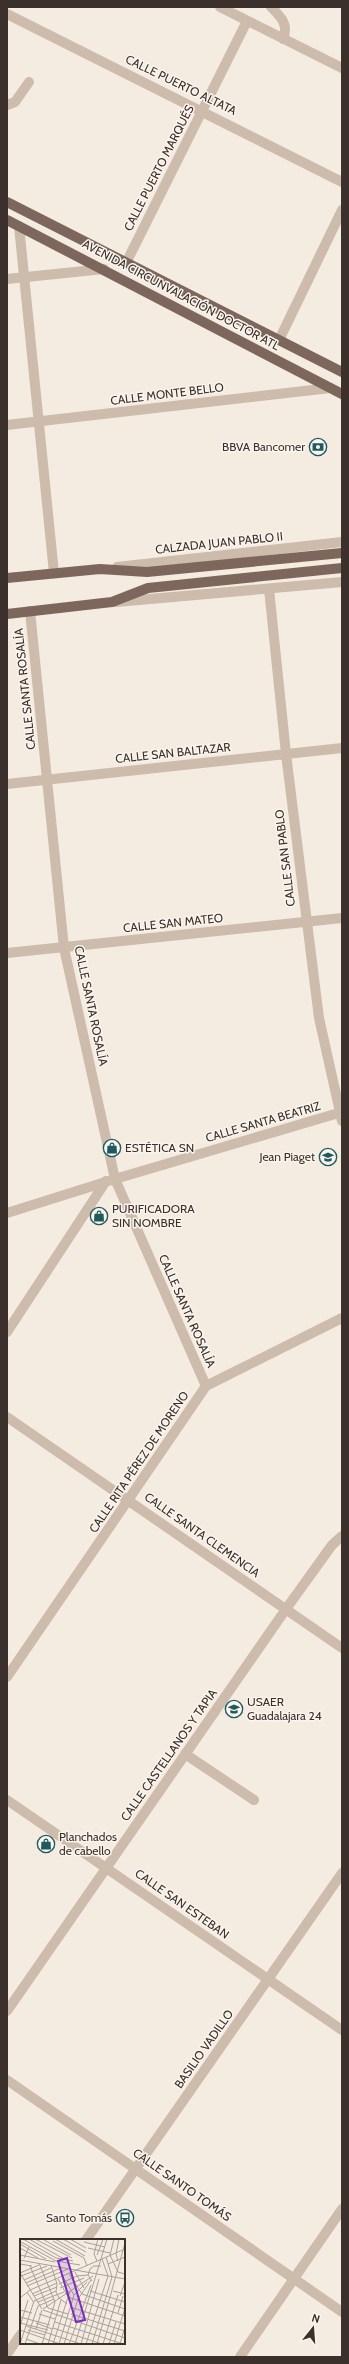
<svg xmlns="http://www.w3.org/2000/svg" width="349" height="2364" font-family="Cabin,sans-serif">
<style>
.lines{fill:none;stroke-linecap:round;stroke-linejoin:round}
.minor{stroke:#cdbbac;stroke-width:10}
.major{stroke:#7d675c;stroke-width:10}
.labels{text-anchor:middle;stroke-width:3;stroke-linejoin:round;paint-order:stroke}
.street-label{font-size:12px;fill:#3b302b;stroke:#fbf5ee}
.poi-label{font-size:12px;fill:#3b302b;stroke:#fbf5ee;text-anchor:start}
.inset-road{fill:none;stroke:#aaa098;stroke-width:1}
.view{fill:#7b2cbf;fill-opacity:0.15;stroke:#7b2cbf;stroke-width:2}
.inset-edge{fill:none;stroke:#3b302b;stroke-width:2}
</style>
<rect width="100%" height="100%" fill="#f4ebe1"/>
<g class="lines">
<path class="minor" d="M220 7 342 68
M271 7C281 17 289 24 283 39
M7 14 342 182
M7 105 15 102 29 82
M19 226 54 573
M126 263 247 21
M7 279 104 269
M279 340 342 210
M7 425 330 388
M117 567 342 542
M269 589 286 754 319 1018 342 1121
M116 602 342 582
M30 611 64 948 115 1179 206 1386
M7 784 342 748
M7 953 342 918
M7 1213 115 1179 342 1112
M7 1332 106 1181
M7 1417 342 1648
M7 1677 206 1386 342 1318
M185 1754 254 1800
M7 1800 342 2030
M7 2011 286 1609 332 1545 342 1536
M7 2080 342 2312
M86 2240 342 1873
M7 2354 21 2334
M240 2357 342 2209"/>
<path class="major" d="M7 202 342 372
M7 220 342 394
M7 578 100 569 147 572 342 553
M7 614 112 602 148 588 342 568"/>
</g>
<defs>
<symbol id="bank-ring" viewBox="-11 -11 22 22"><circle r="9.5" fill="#fbf5ee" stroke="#1f5a5e" stroke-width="1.5"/><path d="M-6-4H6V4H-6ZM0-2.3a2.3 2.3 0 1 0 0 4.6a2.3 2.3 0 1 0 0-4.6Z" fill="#1f5a5e"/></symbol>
<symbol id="shop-ring" viewBox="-11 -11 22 22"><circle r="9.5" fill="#fbf5ee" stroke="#1f5a5e" stroke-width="1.5"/><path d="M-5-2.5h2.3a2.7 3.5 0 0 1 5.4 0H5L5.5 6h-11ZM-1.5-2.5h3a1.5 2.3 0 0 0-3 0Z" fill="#1f5a5e"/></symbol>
<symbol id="school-ring" viewBox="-11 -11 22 22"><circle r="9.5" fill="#fbf5ee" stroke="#1f5a5e" stroke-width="1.5"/><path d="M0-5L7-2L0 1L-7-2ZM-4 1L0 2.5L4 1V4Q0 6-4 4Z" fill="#1f5a5e"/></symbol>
<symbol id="bus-ring" viewBox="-11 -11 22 22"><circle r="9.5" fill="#fbf5ee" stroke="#1f5a5e" stroke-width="1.5"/><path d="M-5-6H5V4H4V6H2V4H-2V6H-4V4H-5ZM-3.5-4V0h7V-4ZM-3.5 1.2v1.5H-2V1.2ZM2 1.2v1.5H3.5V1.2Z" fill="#1f5a5e"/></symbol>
</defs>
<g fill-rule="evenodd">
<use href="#bank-ring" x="308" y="437" width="20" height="20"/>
<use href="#shop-ring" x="102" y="1138" width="20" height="20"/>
<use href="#school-ring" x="318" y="1147" width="20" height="20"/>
<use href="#shop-ring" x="89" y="1206" width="20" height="20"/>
<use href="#school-ring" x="224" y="1699" width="20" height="20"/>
<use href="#shop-ring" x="36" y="1834" width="20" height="20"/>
<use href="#bus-ring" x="115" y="2208" width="20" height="20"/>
</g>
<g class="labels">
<g class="street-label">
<text transform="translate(181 85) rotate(26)" y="4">CALLE PUERTO ALTATA</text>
<text transform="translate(159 168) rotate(-63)" y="4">CALLE PUERTO MARQUÉS</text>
<text transform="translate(181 295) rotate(28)" y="4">AVENIDA CIRCUNVALACIÓN DOCTOR ATL</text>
<text transform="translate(167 394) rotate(-7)" y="4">CALLE MONTE BELLO</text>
<text transform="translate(219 543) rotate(-6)" y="4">CALZADA JUAN PABLO II</text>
<text transform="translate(25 689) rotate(-96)" y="4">CALLE SANTA ROSALÍA</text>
<text transform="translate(173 753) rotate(-6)" y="4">CALLE SAN BALTAZAR</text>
<text transform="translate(285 858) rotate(-97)" y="4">CALLE SAN PABLO</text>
<text transform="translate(173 923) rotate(-6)" y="4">CALLE SAN MATEO</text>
<text transform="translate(91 1006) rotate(78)" y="4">CALLE SANTA ROSALÍA</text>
<text transform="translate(263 1122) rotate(-16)" y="4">CALLE SANTA BEATRIZ</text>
<text transform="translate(187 1311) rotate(66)" y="4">CALLE SANTA ROSALÍA</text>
<text transform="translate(139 1462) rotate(-56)" y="4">CALLE RITA PÉREZ DE MORENO</text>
<text transform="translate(202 1535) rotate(35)" y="4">CALLE SANTA CLEMENCIA</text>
<text transform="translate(169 1755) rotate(-55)" y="4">CALLE CASTELLANOS Y TAPIA</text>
<text transform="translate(182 1904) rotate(35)" y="4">CALLE SAN ESTEBAN</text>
<text transform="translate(204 2049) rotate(-55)" y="4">BASILIO VADILLO</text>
<text transform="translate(182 2185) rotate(35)" y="4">CALLE SANTO TOMÁS</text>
</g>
<g class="poi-label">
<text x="305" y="451" text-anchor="end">BBVA Bancomer</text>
<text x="125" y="1152">ESTÉTICA SN</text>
<text x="315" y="1161" text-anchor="end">Jean Piaget</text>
<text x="112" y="1213">PURIFICADORA<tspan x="112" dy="14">SIN NOMBRE</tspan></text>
<text x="247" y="1706">USAER<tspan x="247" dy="14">Guadalajara 24</tspan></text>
<text x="59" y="1841">Planchados<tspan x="59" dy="14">de cabello</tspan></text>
<text x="112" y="2222" text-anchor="end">Santo Tomás</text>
</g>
</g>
<g transform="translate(20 2239)">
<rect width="105" height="105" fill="#f4ebe1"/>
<path class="inset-road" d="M3 0 36 19 53 22M9 0 44 20M15 0 52 19M35 0 65 17M43 0 66 13M50 0 66 9M94 0 90 16 98 33 105 35M24 1 51 16M33 2 64 19 67 27M1 3 36 22 60 26M64 3 85 8M0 5 26 20M0 9 18 19M68 9 90 14M0 16 35 23M77 16 83 0M4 19 9 8M0 21 105 40M77 22 74 15 78 0M98 22 96 15 99 0M19 24 35 63 22 105M0 25 12 27M88 25 105 18M31 26 37 45 36 53 39 59 47 65M10 27 28 69 48 75M55 33 64 49M0 34 22 70M0 34 19 26M49 35 62 55 105 70M1 37 27 27M43 38 54 56M38 40 48 58 105 77M4 41 31 29M72 42 68 36 70 30 74 27H81M6 44 41 29M39 45 57 37 68 36M7 47 48 30M40 49 64 39M70 52 105 63M93 52 105 55M7 53 14 64M12 55 37 44M14 57 37 48M100 57 105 43M0 59 10 51 105 10M18 63 44 53M53 69 105 85M23 70 73 37M0 71 12 74M23 71 105 99M98 74 103 57M19 75 35 80M51 75 105 92M0 78 30 86M35 83 103 105M0 84 28 91M16 84 32 90M0 87 8 61M6 87 61 105M33 89 82 105M16 90 22 71M0 91 40 105M8 91 25 96M6 100 20 105M0 105 14 62 36 52M5 105 18 67 34 60M28 105 41 61M33 105 50 52M39 105 54 56 67 43M44 105 58 60 71 41M49 105 71 46M55 105 87 0M61 105 79 40M66 105 88 37 82 20M72 105 92 38 86 18M77 105 105 4M83 105 98 56M89 105 96 83M94 105 105 69M100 105 105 88"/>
<path class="view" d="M47 19 65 81 56 83 38 22Z"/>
<rect width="105" height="105" class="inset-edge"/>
</g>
<rect width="349" height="2364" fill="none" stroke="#3b302b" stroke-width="16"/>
<g transform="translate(313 2328) rotate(17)" stroke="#fbf5ee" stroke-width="3" paint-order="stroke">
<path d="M0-3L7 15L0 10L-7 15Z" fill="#3b302b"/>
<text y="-6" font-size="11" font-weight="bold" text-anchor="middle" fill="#3b302b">N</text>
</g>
</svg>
